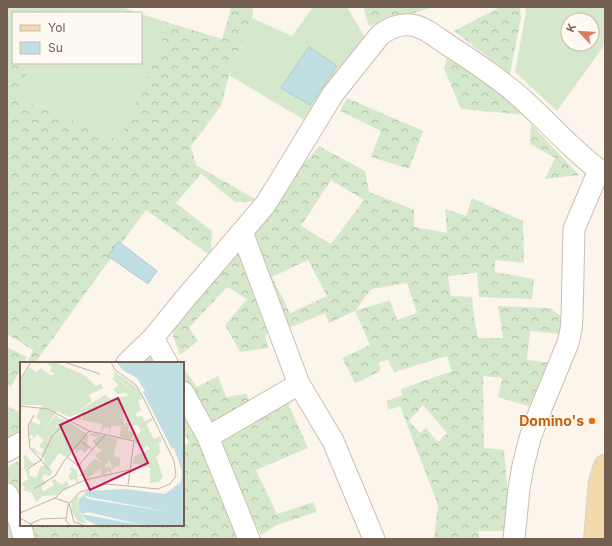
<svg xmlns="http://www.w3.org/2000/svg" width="612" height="546" font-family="Inter,sans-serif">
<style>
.forest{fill:url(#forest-crowns);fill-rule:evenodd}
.garden{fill:#d6e8cb;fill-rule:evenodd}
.water{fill:#c1dee3;stroke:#a9cdd4}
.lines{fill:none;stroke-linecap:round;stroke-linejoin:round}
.minor-casing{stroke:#cdbeb2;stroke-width:23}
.primary-casing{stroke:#d8d2ce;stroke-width:24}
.minor{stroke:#fff;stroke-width:21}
.primary{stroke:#f3daab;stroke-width:22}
.food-dot{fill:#e8710a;stroke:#fef9f2;stroke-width:1.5}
.labels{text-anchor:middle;stroke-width:3;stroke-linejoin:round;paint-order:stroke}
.food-label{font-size:14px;font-weight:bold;fill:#c56008;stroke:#fef9f2;text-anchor:end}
.inset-road{fill:none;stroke:#c1b4a9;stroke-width:1}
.view{fill:#c2185b;fill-opacity:0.15;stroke:#c2185b;stroke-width:2}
.inset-edge{fill:none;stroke:#745e50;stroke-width:2}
</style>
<defs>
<pattern id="forest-crowns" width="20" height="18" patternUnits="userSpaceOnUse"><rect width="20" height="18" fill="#d6e8cb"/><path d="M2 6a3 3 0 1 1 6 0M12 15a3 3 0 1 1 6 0" fill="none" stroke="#b2bfa7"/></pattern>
</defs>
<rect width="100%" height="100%" fill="#fbf5ec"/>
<path class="forest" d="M7 7H53L51 13H13V63H31L18 97 119 140 164 32 163 21 222 39 231 9 225 7H253L252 18 229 75 221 106 191 146 196 165 258 201 235 202 201 174 176 203 212 231 211 256 146 210 121 244 118 241 108 256 111 258 35 363H27L33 350 7 334Z
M363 7H434L369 26Z
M500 7H520L521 17 510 74 454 31Z
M447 59 490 82 525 115 461 109 444 68Z
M347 98 423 131 409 169 371 157 381 131 340 111Z
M531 124 579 175 545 179 555 158 530 144Z
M319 146 365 171 369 192 400 204 414 210V227L447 233 445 209 466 216 472 198 523 221 524 263 495 260V272L534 279 532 299 479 297 477 273 448 276 451 296 472 297 473 309 478 338H503L498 306 550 308 566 320 560 334 530 331 527 360 554 363 534 408 498 397 502 378 483 376 484 448 504 450 511 531H479V539H434L438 505 400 406 388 410 387 401 402 395 401 389 452 371 447 356 394 372 388 360 379 362 380 371 363 380 355 383 342 358 370 345 355 311 329 323 325 313 284 330 281 326 265 335 268 348 240 352 225 325 247 299 227 287 189 328 198 341 180 355 173 336V324ZM331 180 364 200 331 244 301 226ZM308 260 327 296 290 313 272 277ZM407 283 417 313 397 320 390 300 355 311 371 289ZM423 405 447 433 438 442 426 428 420 433 409 421Z
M7 347 27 357 24 363H21V368L11 387 7 384Z
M169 347 181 363H140L147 356Z
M183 367 197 387 218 376 226 397 246 394 257 413 286 399 308 448 256 470 277 514 313 502 317 512 277 525 261 535 250 513 229 521 238 539H7V468L21 459V525H183V446L189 443 183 430Z
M7 406 21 413V433L7 441Z"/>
<path class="garden" d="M53 7H123L137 13H51Z
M313 7H347L368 42 306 121 229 75 252 18 292 36Z
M525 7H605V44L557 111 515 72 526 12ZM568 20H592V44H568Z
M141 14 163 21 164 32 162 44 119 140 18 97 31 63H141Z"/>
<path class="water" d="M309 47 337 66 310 105 281 88Z
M118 241 157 271 148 284 108 256Z"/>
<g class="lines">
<defs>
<path id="minor" d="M242 232 299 384 333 441 374 539
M153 338 167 363
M127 363 153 338 183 301 265 205 280 181 333 94 380 35C390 28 398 24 411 25 424 26 437 38 448 45 473 61 497 77 519 96 537 112 553 129 570 145 581 155 592 166 605 174
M183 392 208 437 249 539
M208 437 299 384
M7 451 21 443
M7 494C15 508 21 523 24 539
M514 539 519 489 523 466 530 438 542 406 568 343 571 330 572 317 574 229 599 170"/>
<path id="primary" d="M595 539 600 481 605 466"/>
</defs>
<use href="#minor" class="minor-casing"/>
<use href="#primary" class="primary-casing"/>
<use href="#minor" class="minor"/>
<use href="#primary" class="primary"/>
</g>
<circle class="food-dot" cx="592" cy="421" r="4"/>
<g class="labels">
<g class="food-label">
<text x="584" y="426">Domino's</text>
</g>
</g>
<g transform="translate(20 362)">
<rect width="164" height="164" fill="#fbf5ec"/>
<path d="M93 9 115 24 121 33 112 37 106 23 95 14ZM58 133 59 148 67 162 58 160 51 148 52 140Z" fill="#d6e8cb"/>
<path d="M25 0 37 1 64 13 76 24 81 22 83 26 69 33 72 39 59 49 85 33 90 37 108 34 106 31 97 32 93 27 99 23 92 17 95 14 110 28 112 37 121 33 123 36 118 39 121 48 115 52 117 55 122 54 125 59 132 56 133 58 127 62 128 66 134 77 140 74 142 79 130 87 127 83 123 88 113 77 121 69 118 63 91 64 89 74V66L85 65 81 71 82 62 57 57V54H61L62 57 63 53 58 52 49 55 37 49 25 66 29 81 28 74 34 66 38 65 36 63 42 56 69 73 72 71 98 77 94 92 95 95 100 96V103L95 105 93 102 94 107H92L90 97 85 104 87 106 90 104 92 112 88 109 86 110V113H81V106L67 117 65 113 57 115 59 120 57 121 55 117 51 118 48 115 52 109 49 107 51 105 57 109 58 115 74 97 82 101 75 93 82 89 72 79 78 75 68 73 67 84 69 86 65 91 60 87 57 91 59 95 54 86 46 95 39 91 29 105 33 109 30 114 24 112 22 116 27 122 22 124 23 130 34 123 32 119 34 117 42 123 47 118 49 125 37 133 23 134 16 140 12 131 3 128 5 125 1 122 8 117 6 109 10 108 9 113 16 116 21 104H25L24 95 10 87 16 86 15 88 21 92 24 88 19 84 24 78 17 72 9 81V77H12L13 73H8V67L11 59 19 63 21 60 16 55 22 43H0V19L9 5 16 10 21 6 30 13 35 12 30 9 32 5ZM88 43 106 44H103V51H107L108 61 104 62 103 55 101 56ZM6 93 12 101H18L3 108 5 101 3 95Z" fill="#d6e8cb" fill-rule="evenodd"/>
<path d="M106 42 103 44V55L89 56 88 43ZM36 53 41 58 28 74V83L25 66ZM101 64H108V69L116 71 111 77 100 75ZM139 82 140 91 136 95 143 115 139 120 130 121V106L113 101 115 94Z" fill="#d6e8cb"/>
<path d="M96 0H164V164H79L66 158 59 148V137L67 129 105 127 145 132 161 120 162 109 154 86 152 87 128 40 123 30 125 29 117 16 104 9Z" fill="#c1dee3"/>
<path d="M63 132 69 135 150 150 68 137ZM68 150 126 164 61 152Z" fill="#fbf5ec"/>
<path class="inset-road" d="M44 0 80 12M0 18 11 0M0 44 28 47 69 69 114 79 108 123M62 80 72 87M47 95 58 104 85 73M29 108 21 98 32 74 48 58M5 109 21 98 10 86 9 78 8 64 14 53M14 127 35 114 44 99 69 69M35 136 43 128 65 118 109 108M49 141 54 160 66 164M0 151 35 136 49 141M0 156 14 164M10 162 21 157 46 156M51 164 46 159 48 143 60 130 87 122 138 127 150 122 156 114 154 99 124 37 116 23 95 8 91 0"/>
<path class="view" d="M98 36 128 101 70 128 40 63Z"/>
<rect width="164" height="164" class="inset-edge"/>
</g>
<rect width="612" height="546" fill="none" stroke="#745e50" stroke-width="16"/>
<rect x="12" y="12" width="130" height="52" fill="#fef9f2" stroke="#c7bbb1"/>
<rect x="20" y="25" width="20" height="6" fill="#f3daab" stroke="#c7bbb1"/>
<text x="48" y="32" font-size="12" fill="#745e50">Yol</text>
<rect x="20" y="42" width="20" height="12" fill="#c1dee3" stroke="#c7bbb1"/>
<text x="48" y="52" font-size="12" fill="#745e50">Su</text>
<g transform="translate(580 32) rotate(295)"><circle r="19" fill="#fef9f2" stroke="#c7bbb1"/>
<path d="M0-3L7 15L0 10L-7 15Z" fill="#d87c5d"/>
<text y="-6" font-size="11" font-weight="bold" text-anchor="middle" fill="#745e50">K</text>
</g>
</svg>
